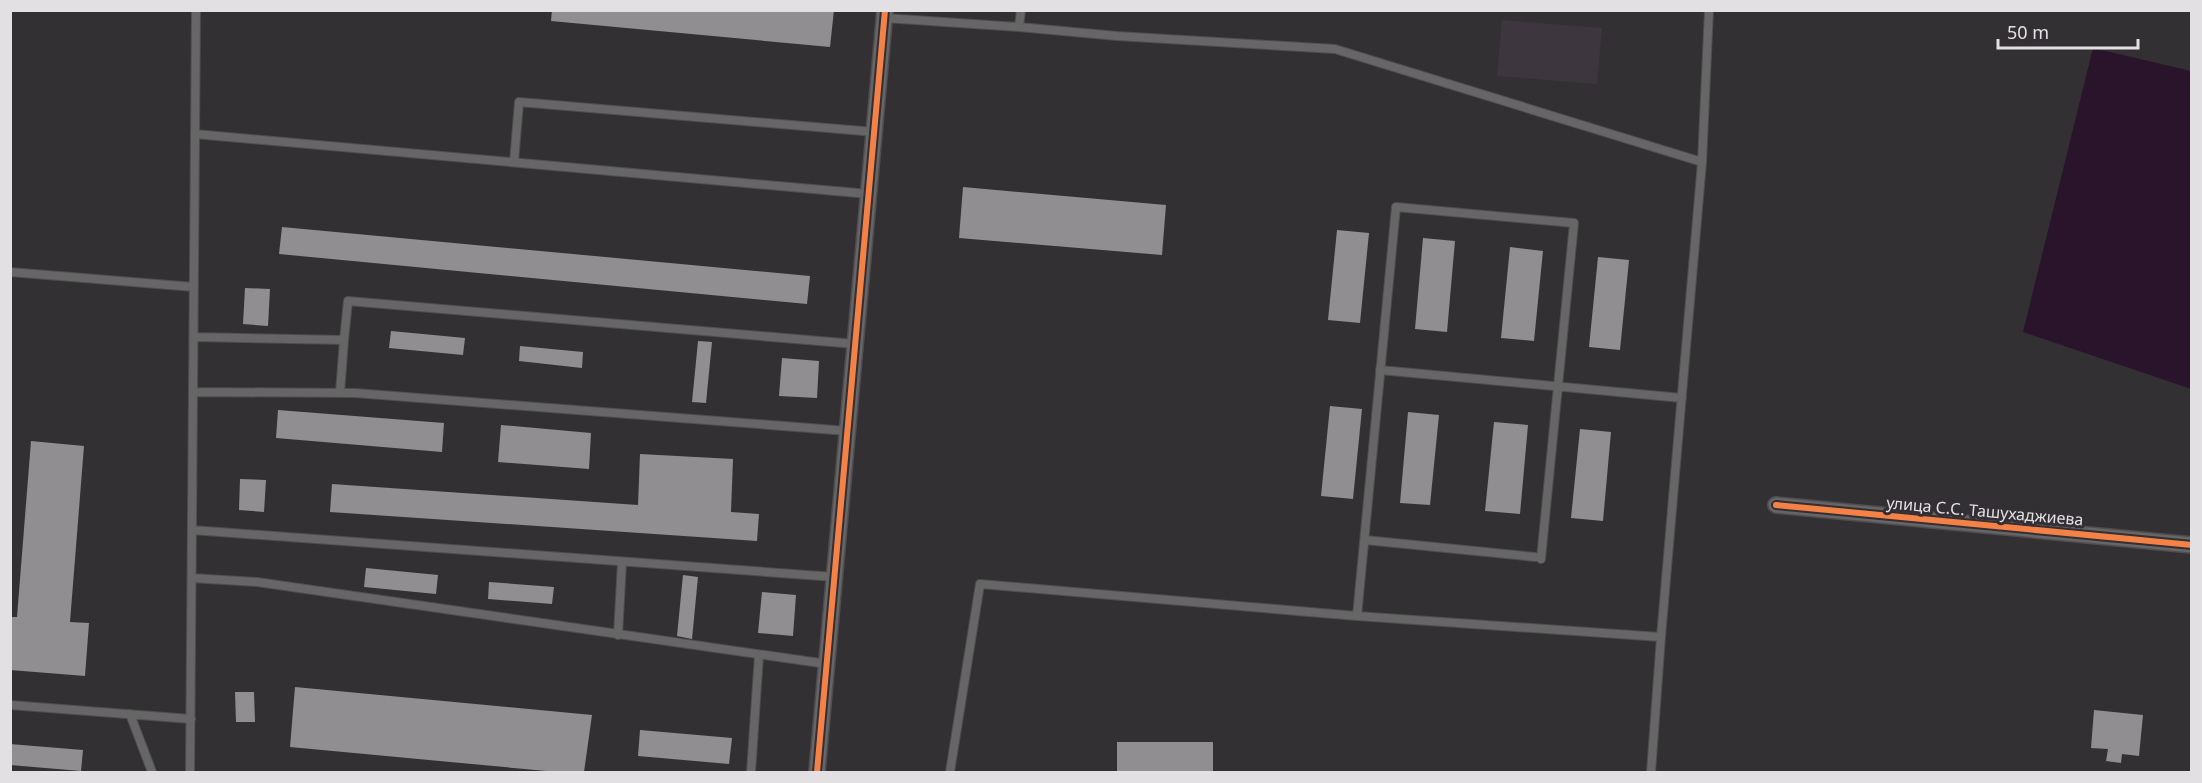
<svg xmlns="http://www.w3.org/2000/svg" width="2202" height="783" font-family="'Noto Sans',sans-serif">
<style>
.built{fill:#3d363e}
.water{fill:#29142c}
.building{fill:#908e90}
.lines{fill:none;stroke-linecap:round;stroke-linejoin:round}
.service-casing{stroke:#4f4d4f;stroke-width:10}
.minor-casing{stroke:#4f4d4f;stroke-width:18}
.service{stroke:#676667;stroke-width:8}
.minor{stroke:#676667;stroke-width:15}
.cycleway-casing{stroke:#332f34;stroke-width:10}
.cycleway{stroke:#f48246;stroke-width:6}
.labels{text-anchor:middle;stroke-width:6;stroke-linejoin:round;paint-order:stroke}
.street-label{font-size:16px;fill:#e3e0e3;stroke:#332f34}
</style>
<rect width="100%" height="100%" fill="#323033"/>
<path class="built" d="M1502 20 1602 28 1597 84 1497 76Z"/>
<path class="water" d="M2093 48 2191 71V389L2023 332Z"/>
<path class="building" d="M552 10H834L830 47 551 21Z
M963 187 1166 205 1162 255 959 238Z
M282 227 810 276 807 304 279 254Z
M1337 230 1369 233 1360 323 1328 320Z
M1423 238 1455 241 1447 332 1415 329Z
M1510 247 1543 251 1534 341 1501 338Z
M1598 257 1629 260 1620 350 1589 347Z
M245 288 270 289 268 326 243 324Z
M391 331 465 338 463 355 389 348Z
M698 341 712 342 706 403 692 402Z
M520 346 583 352 582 368 519 361Z
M782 358 819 361 817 398 779 396Z
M1330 406 1362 409 1353 499 1321 496Z
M278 410 444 423 442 452 276 438Z
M1408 412 1439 415 1430 505 1400 503Z
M1494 422 1528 425 1520 514 1485 511Z
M501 425 591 433 589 469 498 462Z
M1580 429 1611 432 1603 521 1571 518Z
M31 441 84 446 70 622 89 623 85 676 10 670V617H17Z
M640 454 733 459 731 512 759 514 757 541 330 512 332 484 638 505Z
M240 479 266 480 264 512 239 510Z
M366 568 438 575 436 594 364 587Z
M683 575 698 577 692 639 677 636Z
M489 582 554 587 552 604 488 599Z
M762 592 796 595 793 636 758 633Z
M295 687 592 715 584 772H557L290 747Z
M235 692H254L255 722H236Z
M2094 710 2143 715 2139 756 2122 754 2121 763 2106 761 2108 749 2091 748Z
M640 730 732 738 729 764 638 756Z
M1117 742H1213V772H1117Z
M10 744 83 750 81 771 10 765Z"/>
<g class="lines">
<defs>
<path id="service" d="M885 18 1019 27 1117 36 1335 49 1702 162
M1019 27 1021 10
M195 134 869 194
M514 162 519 102 875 132
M10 272 194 287
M194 337 344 340 348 301 855 344
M1380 370 1682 398
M194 392 355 393 848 431
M340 393 344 340
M192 530 835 577
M1365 540 1535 557
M192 578 257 582 827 664
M1357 616 1396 207 1574 223 1541 559
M618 635 622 562
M10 705 191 719
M130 714 152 772
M190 772 196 10
M751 772 759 655
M950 772 980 584 1357 616 1661 637
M1651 772 1661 637 1702 162 1709 10"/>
<path id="minor" d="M1776 505 2192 545
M817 772 885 10"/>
</defs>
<use href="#service" class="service-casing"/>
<use href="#minor" class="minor-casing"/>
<use href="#service" class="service"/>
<use href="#minor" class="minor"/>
<defs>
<path id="cycleway" d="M1776 505 2192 545
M817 772 885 10"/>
</defs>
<use href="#cycleway" class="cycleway-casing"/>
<use href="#cycleway" class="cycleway"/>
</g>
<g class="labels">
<g class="street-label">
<text transform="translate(1985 511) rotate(5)" y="6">улица С.С. Ташухаджиева</text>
</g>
</g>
<rect width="2202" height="783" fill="none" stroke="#e3e0e3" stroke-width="24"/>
<path d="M1998 39v9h140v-9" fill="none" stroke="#e3e0e3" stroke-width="3"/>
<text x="2007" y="39" font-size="18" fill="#e3e0e3" stroke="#332f34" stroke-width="4.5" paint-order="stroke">50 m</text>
</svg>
